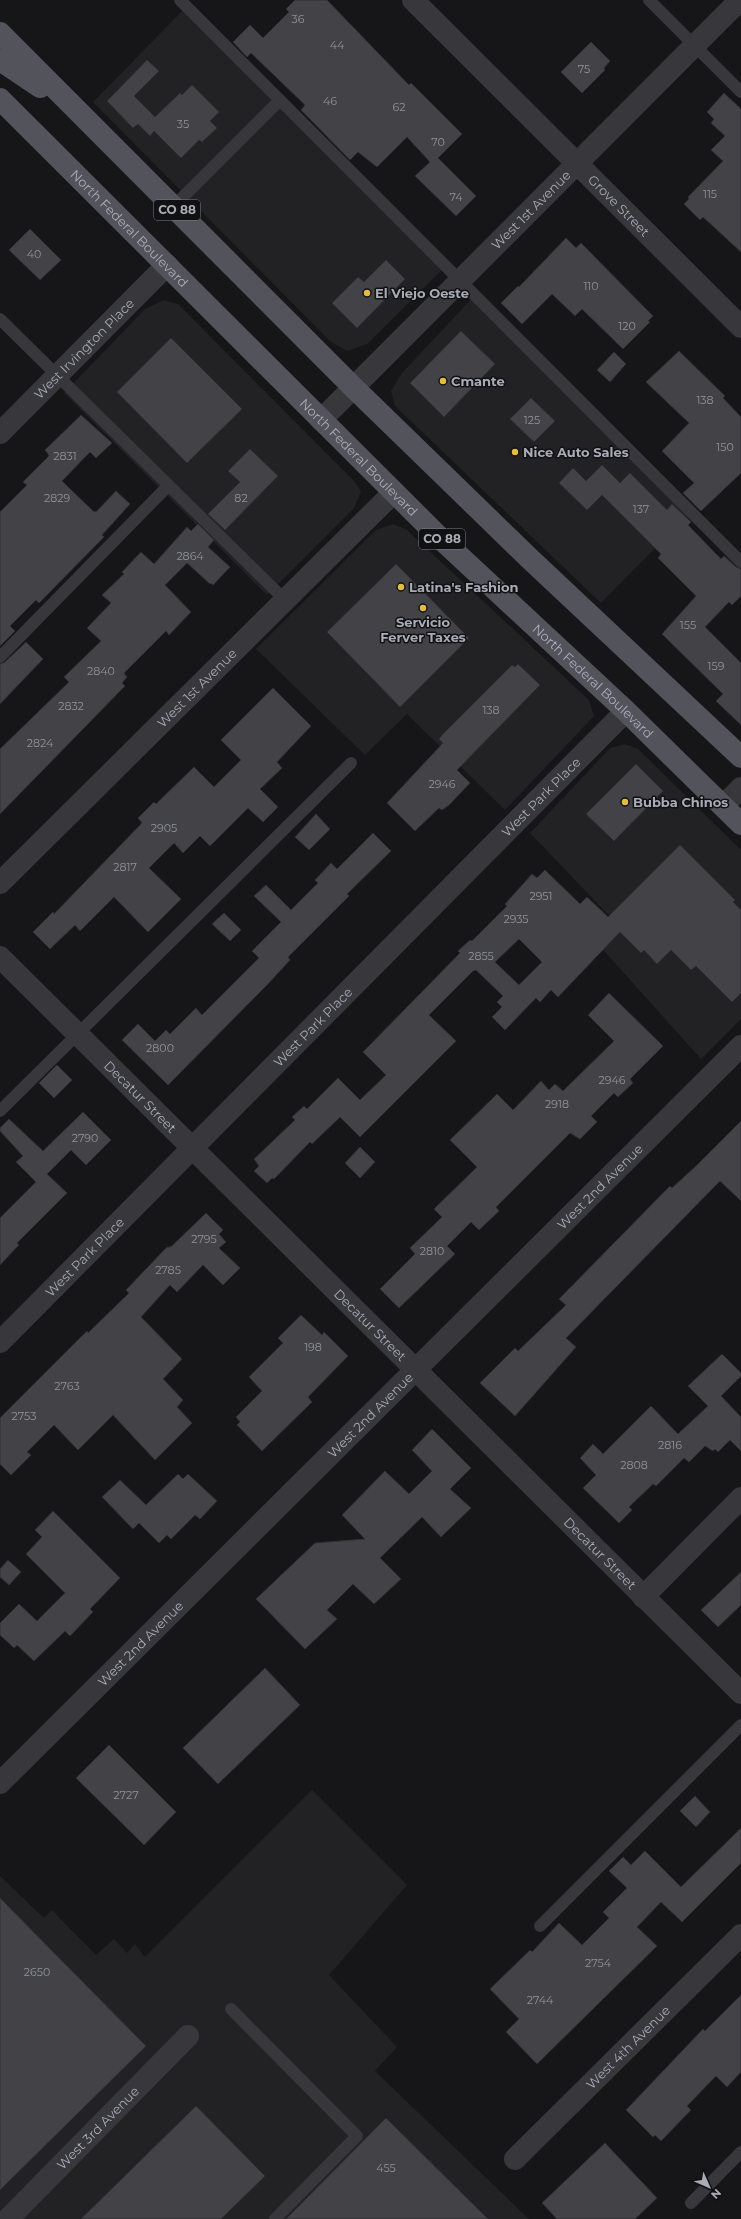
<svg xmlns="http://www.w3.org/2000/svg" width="741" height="2219" font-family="Montserrat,sans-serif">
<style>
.built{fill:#222224}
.building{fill:#434347;stroke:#303033;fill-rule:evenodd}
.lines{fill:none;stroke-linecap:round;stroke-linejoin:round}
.service{stroke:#37373c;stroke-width:12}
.minor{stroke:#37373c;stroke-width:22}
.tertiary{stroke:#37373c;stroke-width:22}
.primary{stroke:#53545b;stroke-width:22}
.poi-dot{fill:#e3bd43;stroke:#111113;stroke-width:1.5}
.labels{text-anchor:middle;stroke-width:3;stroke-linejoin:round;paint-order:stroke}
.number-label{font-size:11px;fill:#90929a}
.shield{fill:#111113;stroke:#7b7e85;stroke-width:1}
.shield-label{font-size:12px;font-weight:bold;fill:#a9acb6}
.street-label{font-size:13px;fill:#a9acb6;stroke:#111113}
.poi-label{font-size:13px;font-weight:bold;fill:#a9acb6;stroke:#111113;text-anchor:start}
</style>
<rect width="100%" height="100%" fill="#161618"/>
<path class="built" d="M190 3 449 263 367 344 347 351 330 341 93 102Z
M478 292 695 508 601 603 395 406 391 391 402 373Z
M164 300 178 304 354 481 361 491 354 508 267 595 64 393 145 309Z
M393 524 407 530 589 700 594 716 505 810 407 714 365 755 256 649 376 530Z
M625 744 638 749 741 850V1019L701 1059 597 943 616 923 530 833 610 748Z
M312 1790 407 1885 329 1975 397 2047 375 2071 529 2219H0V1876L44 1918 52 1910 96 1955 114 1939 127 1953 135 1944 145 1957Z"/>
<path class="building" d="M295 0H327L409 85 411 83 462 134 438 158 476 196 456 216 415 176 430 162 407 137 377 167 358 152 350 160 301 110 305 105 251 53 247 57 233 42 250 25 263 38 289 12 286 9Z
M591 42 610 61 604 68 605 70 582 93 561 72Z
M147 60 159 71 134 96 155 117 180 93 182 95 192 85 219 112 210 121 217 128 202 142 199 140 181 158 154 131 150 136 138 124 133 128 107 101Z
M724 93 741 109V252L703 217 700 220 684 204 689 199 688 197 723 161 711 150 725 136 711 123 714 119 707 112Z
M30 229 61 260 40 280 9 250Z
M566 238 576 248 581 243 653 316 648 321 650 322 623 349 582 309 575 316 552 294 522 324 501 303 518 286 519 287Z
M386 260 405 279 357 328 332 303 358 277 364 282Z
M461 331 495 364 444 417 410 383Z
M171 338 242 409 187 463 117 392Z
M679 351 725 396 723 398 741 417V473L701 511 683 493 694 483 662 451 689 423 646 382Z
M614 352 626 364 610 382 597 370Z
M531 398 555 421 534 442 510 419Z
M81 415 112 443 96 458 90 452 62 481 93 511 96 512 116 491 130 504 102 535 104 537 39 603 36 600 10 626 15 631 0 646V512L27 485 23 482 48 457 49 455 45 450Z
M250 449 278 476 225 530 208 514 240 482 228 471Z
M602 465 620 483 630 473 667 510 672 504 691 522 688 525 721 559 724 556 736 567 741 569V596L732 605 729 602 705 627 741 663V725L716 701 723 694 662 634 696 596 658 558 661 554 602 495 587 510 559 483 573 468 586 481Z
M198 524 214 540 208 547 230 567 213 585 211 583 210 584 187 563 165 585 191 612 169 635 166 631 124 673 127 677 122 683 125 686 0 814V749L69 682 64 677 101 641 87 628 111 603 102 595 124 574 122 572 141 552 154 564 187 527 191 531Z
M396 564 469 638 400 707 327 632Z
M26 642 43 659 0 704V664L5 662Z
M518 664 540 685 457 770 470 783 449 805 442 810 439 808 415 831 387 803 443 743 439 739 443 734 512 665 515 667Z
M273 688 311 726 277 762 282 768 260 789 278 807 263 822 248 808 210 846 200 836 183 853 174 843 149 868 181 899 148 932 114 897 80 931 75 925 50 949 33 932 53 912 54 914 142 823 138 818 154 802 156 804 194 767 214 787 241 760 221 740Z
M636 764 663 791 614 841 586 814Z
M316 814 330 829 309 850 295 837Z
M373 833 391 851 347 894 349 896 288 957 290 960 267 985 168 1085 122 1040 138 1024 155 1041 166 1030 170 1034 196 1008 202 1015 259 958 252 951 281 922 254 896 266 885 291 910 318 883 315 880 331 863 337 869Z
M680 845 735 900 733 902 741 910V993L732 1002 696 966 691 970 671 950 657 964 644 950 641 953 620 932 558 997 551 990 540 1002 536 998 505 1030 492 1017 502 1007 497 1002 503 996 476 970 473 971 429 1015 456 1041 360 1137 340 1117 312 1144 310 1142 274 1179 272 1178 267 1183 254 1171 259 1166 254 1159 295 1120 292 1117 304 1106 307 1109 338 1078 360 1100 386 1075 363 1052 460 953 458 951 470 940 472 941 507 906 505 904 532 874 537 878 545 870 580 904 587 897 608 917ZM519 939 542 962 519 985 495 962Z
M224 913 241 930 230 941 212 924Z
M609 993 663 1046 630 1079 633 1083 618 1097 614 1093 591 1116 597 1122 580 1139 570 1133 496 1207 499 1211 479 1230 471 1222 447 1246 455 1254 399 1308 380 1289 415 1254 410 1248 442 1217 434 1209 477 1167 450 1140 497 1094 513 1110 541 1081 549 1090 555 1084 563 1091 614 1041 588 1015Z
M57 1065 72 1080 54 1098 39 1083Z
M83 1112 111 1140 86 1165 71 1150 47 1174 67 1193 17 1243 19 1245 0 1265V1218L36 1182 16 1162 23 1156 0 1131V1128L9 1119 43 1151Z
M741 1121V1201L720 1181 566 1338 576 1347 515 1416 480 1383 515 1348 518 1351 566 1305 559 1299 670 1186 672 1188 696 1166Z
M360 1147 375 1162 360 1178 345 1163Z
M206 1213 223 1230 219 1234 226 1242 219 1248 240 1268 223 1285 203 1265 177 1292 170 1285 141 1317 182 1359 163 1379 183 1400 177 1407 192 1423 155 1460 113 1415 78 1450 54 1425 27 1452 31 1455 11 1475 0 1464V1418L87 1331 88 1333 129 1293 126 1290 166 1248 172 1246Z
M301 1315 322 1335 324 1332 348 1356 308 1397 312 1402 262 1451 237 1425 240 1422 236 1417 262 1391 249 1377 283 1343 278 1338Z
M722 1354 741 1373V1376L721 1396 741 1417V1451L730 1440 718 1452 715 1449 713 1451 705 1446 689 1462 684 1458 656 1486 653 1484 629 1507 632 1510 619 1523 583 1488 596 1475 580 1458 593 1444 603 1454 651 1406 678 1434 708 1406 688 1386Z
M432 1429 471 1468 450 1489 471 1508 441 1537 422 1517 380 1558 401 1579 374 1604 353 1584 327 1610 337 1619 305 1649 256 1599 315 1543 365 1539 342 1515 385 1471 409 1494 432 1471 412 1450Z
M178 1474 183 1479 188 1474 217 1501 200 1519 195 1515 171 1539 167 1535 159 1543 139 1523 133 1529 102 1497 120 1480 146 1505Z
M53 1511 120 1578 90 1609 93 1612 70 1636 65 1631 34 1661 17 1645 14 1648 0 1635V1623L19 1604 37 1621 65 1593 26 1554 42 1537 35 1530Z
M8 1560 21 1572 9 1585 0 1577V1569Z
M741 1572V1605L718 1627 701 1610Z
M265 1668 300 1705 218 1784 183 1748Z
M109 1745 176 1812 144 1845 76 1778Z
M695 1796 710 1812 696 1827 680 1811Z
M741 1828V1863L682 1922 661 1902 637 1927 657 1946 537 2064 506 2032 519 2019 490 1989 530 1950 532 1952 559 1923 582 1945 609 1918 603 1912 627 1888 609 1871 623 1857 631 1865 645 1851 681 1887Z
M0 1898 146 2046 0 2190Z
M741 1995V2072L727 2087 716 2076 687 2106 691 2110 661 2141 655 2135 653 2137 626 2110 703 2029 705 2031Z
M196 2106 265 2176 221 2219H81Z
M386 2118 488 2219H286Z
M605 2143 657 2198 635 2219H557L542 2203Z"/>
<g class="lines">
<path class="service" d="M180 0 741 562
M649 0 741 92
M173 207 280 100
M0 319 285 600
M0 657 168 486
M0 1111 351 763
M540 1926 741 1725
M231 2009 357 2136 275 2219
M691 2203 741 2152"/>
<g class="minor">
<path id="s1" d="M413 0 741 327"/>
<path id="s2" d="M0 433 167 265"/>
<path d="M723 806 741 788"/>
<path id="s3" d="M0 883 394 492"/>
<path id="s4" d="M0 957 741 1693"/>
<path id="s5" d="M0 1342 626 711"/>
<path d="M643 1597 741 1498"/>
<path id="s6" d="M515 2159 741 1935"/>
<path id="s7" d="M8 2219 188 2036"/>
</g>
<g class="tertiary">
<path id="s8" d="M321 420 740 0"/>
<path id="s9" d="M0 1783 741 1046"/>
</g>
<g class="primary">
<path d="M0 33 354 388 529 558 741 757"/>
<path d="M0 60 40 87"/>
<path id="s10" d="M0 99 441 539 626 711 741 824"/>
</g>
</g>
<g class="poi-dot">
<circle cx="367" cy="293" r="4"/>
<circle cx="443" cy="381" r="4"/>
<circle cx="515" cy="452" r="4"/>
<circle cx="401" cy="587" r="4"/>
<circle cx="423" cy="608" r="4"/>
<circle cx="625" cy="802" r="4"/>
</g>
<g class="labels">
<g class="number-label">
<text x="298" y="23">36</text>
<text x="337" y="49">44</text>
<text x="584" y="73">75</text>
<text x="330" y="105">46</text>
<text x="399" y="111">62</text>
<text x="183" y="128">35</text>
<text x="438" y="146">70</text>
<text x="710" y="198">115</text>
<text x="456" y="201">74</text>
<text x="34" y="258">40</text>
<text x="591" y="290">110</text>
<text x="627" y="330">120</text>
<text x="705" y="404">138</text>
<text x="532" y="424">125</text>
<text x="725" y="451">150</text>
<text x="65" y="460">2831</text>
<text x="57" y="502">2829</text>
<text x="241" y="502">82</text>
<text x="641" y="513">137</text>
<text x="190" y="560">2864</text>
<text x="688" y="629">155</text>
<text x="716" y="670">159</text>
<text x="101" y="675">2840</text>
<text x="71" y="710">2832</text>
<text x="491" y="714">138</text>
<text x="40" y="747">2824</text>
<text x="442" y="788">2946</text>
<text x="164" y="832">2905</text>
<text x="125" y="871">2817</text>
<text x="541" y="900">2951</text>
<text x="516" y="923">2935</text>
<text x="481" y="960">2855</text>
<text x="160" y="1052">2800</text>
<text x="612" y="1084">2946</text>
<text x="557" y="1108">2918</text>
<text x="85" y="1142">2790</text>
<text x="204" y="1243">2795</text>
<text x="432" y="1255">2810</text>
<text x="168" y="1274">2785</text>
<text x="313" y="1351">198</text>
<text x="67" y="1390">2763</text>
<text x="24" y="1420">2753</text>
<text x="670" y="1449">2816</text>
<text x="634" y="1469">2808</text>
<text x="126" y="1799">2727</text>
<text x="598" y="1967">2754</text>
<text x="37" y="1976">2650</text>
<text x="540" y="2004">2744</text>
<text x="386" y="2172">455</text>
</g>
<g class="shield">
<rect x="154" y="200" width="46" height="20" rx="3"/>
<rect x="419" y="529" width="46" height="20" rx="3"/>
</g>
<g class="shield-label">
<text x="177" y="214">CO 88</text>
<text x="442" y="543">CO 88</text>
</g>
<g class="street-label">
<text dy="5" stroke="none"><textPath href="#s1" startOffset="291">Grove Street</textPath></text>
<text dy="5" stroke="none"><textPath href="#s8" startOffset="297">West 1st Avenue</textPath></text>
<text dy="5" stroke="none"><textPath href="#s10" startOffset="183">North Federal Boulevard</textPath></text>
<text dy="5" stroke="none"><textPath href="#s2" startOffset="119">West Irvington Place</textPath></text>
<text dy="5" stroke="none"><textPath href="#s10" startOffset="507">North Federal Boulevard</textPath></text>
<text dy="5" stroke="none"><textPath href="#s10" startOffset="831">North Federal Boulevard</textPath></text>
<text dy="5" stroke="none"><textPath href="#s3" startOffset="277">West 1st Avenue</textPath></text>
<text dy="5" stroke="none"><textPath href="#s5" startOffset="768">West Park Place</textPath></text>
<text dy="5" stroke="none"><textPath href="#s5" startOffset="444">West Park Place</textPath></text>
<text dy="5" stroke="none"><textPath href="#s4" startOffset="198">Decatur Street</textPath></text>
<text dy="5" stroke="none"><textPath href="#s9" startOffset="846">West 2nd Avenue</textPath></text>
<text dy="5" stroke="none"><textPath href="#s5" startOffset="120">West Park Place</textPath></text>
<text dy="5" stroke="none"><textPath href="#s4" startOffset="522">Decatur Street</textPath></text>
<text dy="5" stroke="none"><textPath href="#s9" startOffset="522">West 2nd Avenue</textPath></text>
<text dy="5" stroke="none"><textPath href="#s4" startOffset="846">Decatur Street</textPath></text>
<text dy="5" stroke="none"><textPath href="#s9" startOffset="198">West 2nd Avenue</textPath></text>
<text dy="5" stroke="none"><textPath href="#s6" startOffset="159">West 4th Avenue</textPath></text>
<text dy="5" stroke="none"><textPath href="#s7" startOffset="128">West 3rd Avenue</textPath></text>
</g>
<g class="poi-label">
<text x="375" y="298">El Viejo Oeste</text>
<text x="451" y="386">Cmante</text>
<text x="523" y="457">Nice Auto Sales</text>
<text x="409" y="592">Latina's Fashion</text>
<text x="423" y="627" text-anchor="middle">Servicio<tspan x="423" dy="15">Ferver Taxes</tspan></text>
<text x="633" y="807">Bubba Chinos</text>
</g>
</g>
<g transform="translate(709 2187) rotate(135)" stroke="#111113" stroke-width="3" paint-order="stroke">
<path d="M0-3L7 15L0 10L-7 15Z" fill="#a9acb6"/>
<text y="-6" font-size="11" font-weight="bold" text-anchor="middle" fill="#a9acb6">N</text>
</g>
</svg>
